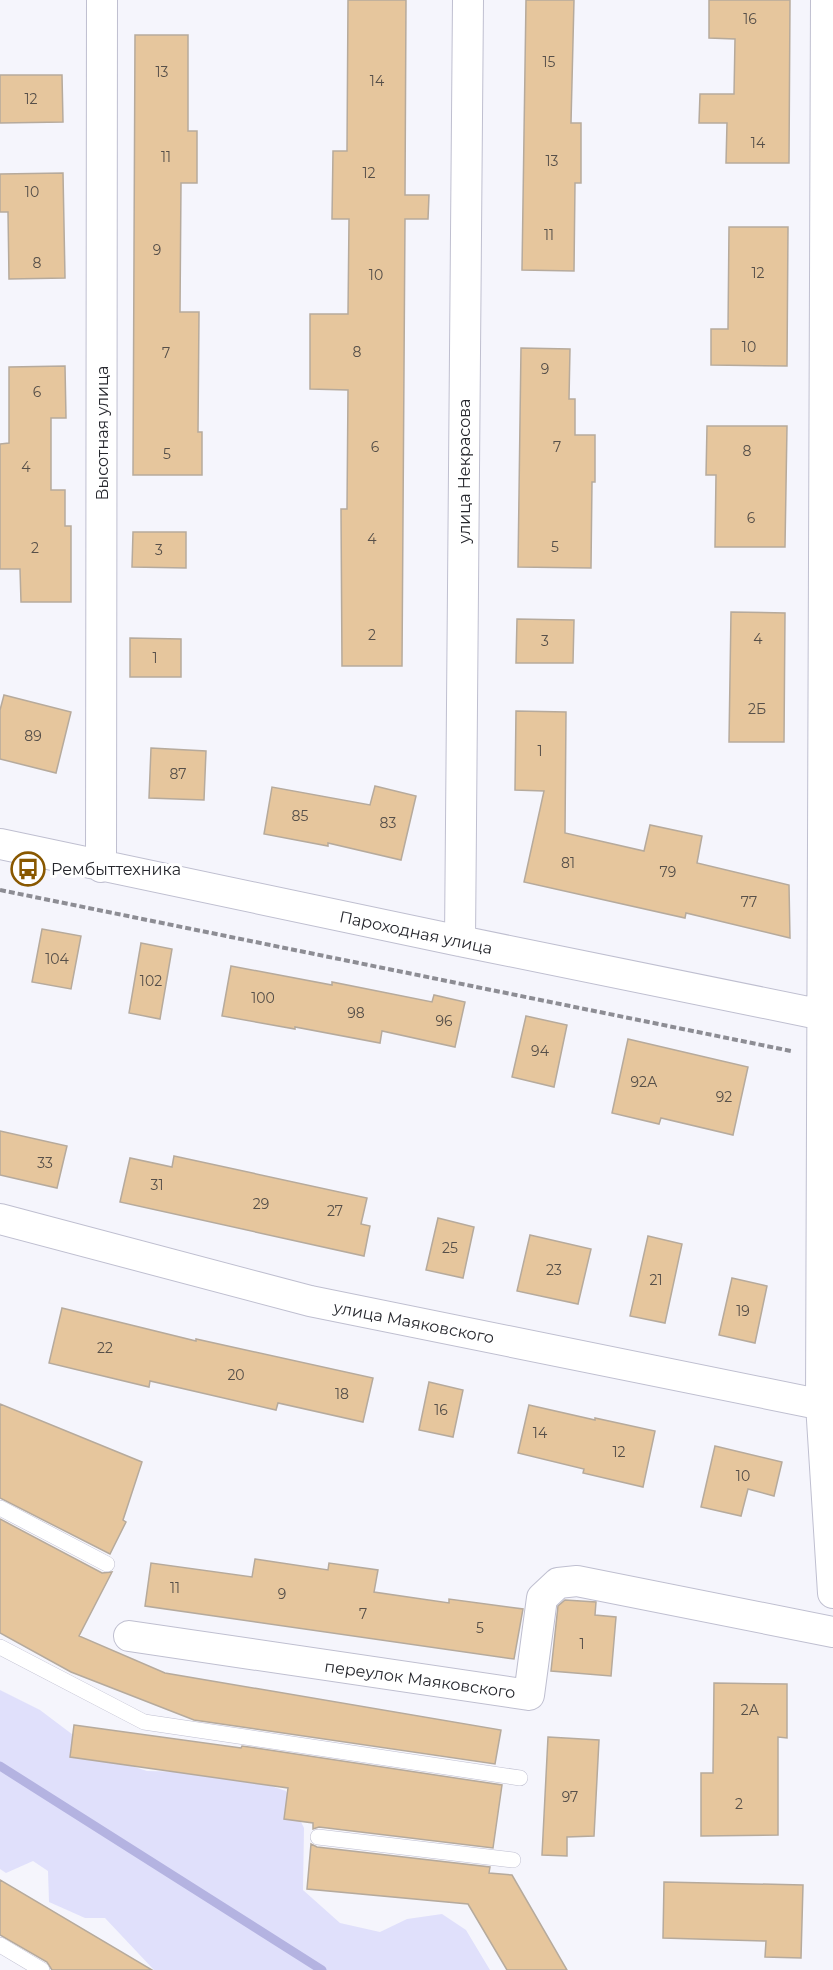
<svg xmlns="http://www.w3.org/2000/svg" width="833" height="1970" font-family="Montserrat,sans-serif">
<style>
.green{fill:#e0e0fb}
.lines{fill:none;stroke-linecap:round;stroke-linejoin:round}
.stream{stroke:#b4b3e1;stroke-width:9}
.building{fill:#e6c69d;stroke:#b6aa9c;stroke-width:1.5}
.service-casing{stroke:#bfbfd0;stroke-width:16}
.minor-casing{stroke:#bfbfd0;stroke-width:32}
.path{stroke:#8d8d94;stroke-width:4;stroke-dasharray:6 3;stroke-linecap:butt}
.service{stroke:#fff;stroke-width:15}
.minor{stroke:#fff;stroke-width:30}
.labels{text-anchor:middle;stroke-width:6;stroke-linejoin:round;paint-order:stroke}
.number-label{font-size:14px;fill:#564f49}
.street-label{font-size:16px;fill:#26272d;stroke:#fff}
.poi-label{font-size:16px;fill:#26272d;stroke:#fff;text-anchor:start}
</style>
<rect width="100%" height="100%" fill="#f5f5fc"/>
<path class="green" d="M0 1690 40 1710 101 1756 147 1771 233 1773 286 1791 304 1828 303 1890 340 1923 380 1932 407 1919 442 1914 466 1930 490 1970H154L105 1918H85L49 1902 48 1871 33 1861 6 1873 0 1869Z"/>
<g class="lines">
<path class="stream" d="M0 1766 322 1970"/>
</g>
<path class="building" d="M348 0H406L405 195H429L428 219H405L402 666H342L341 509H347L348 390 310 389V314H348L349 219H332L333 151H347Z
M526 0H574L571 123H581V183H575L574 271 522 270Z
M709 0H790L789 163H726L727 123H699L700 94H734L735 39 709 38Z
M135 35H188V131H197V183H181L180 312H199L198 432H202V475H133Z
M0 75H62L63 122 0 123Z
M63 173 65 278 9 279 8 212H0V174Z
M729 227H788L787 366 711 365V329H728Z
M521 348 570 349 569 399H575V435H595V482H592L591 568 518 567Z
M65 366 66 418H51V490H65V526H71V602H21L20 569H0V444L9 443V367Z
M707 426H787L785 547H715L716 475H706Z
M133 532H186V568L132 567Z
M731 612 785 613 784 742H729Z
M517 619 574 620 573 663H516Z
M130 638 181 639V677H130Z
M4 695 71 712 56 773 0 759V710Z
M516 711 566 712 565 833 644 851 650 825 702 836 697 863 789 885 790 938 686 913 685 918 524 882 544 791 515 790Z
M151 748 206 751 204 800 149 798Z
M375 786 416 796 401 860 328 843V846L264 834 272 787 370 805Z
M42 929 81 936 71 989 32 982Z
M141 943 172 949 160 1019 129 1013Z
M231 966 332 985V982L432 1002 434 995 465 1002 455 1047 382 1031 380 1043 295 1027V1029L222 1016Z
M526 1016 567 1025 554 1087 512 1077Z
M628 1039 748 1067 733 1135 661 1118 659 1124 612 1113Z
M0 1131 67 1146 57 1188 0 1175Z
M174 1156 367 1198 361 1224 370 1226 364 1256 120 1202 130 1158 172 1167Z
M438 1218 474 1227 463 1278 426 1270Z
M530 1235 591 1249 578 1304 517 1291Z
M648 1236 682 1244 665 1323 630 1316Z
M732 1278 767 1286 755 1343 719 1335Z
M62 1308 196 1341V1339L373 1378 363 1422 278 1403 276 1410 150 1381 149 1387 49 1363Z
M429 1382 463 1390 453 1437 419 1430Z
M0 1404 142 1462 123 1520 126 1522 110 1554 0 1498Z
M529 1405 595 1420V1418L655 1431 643 1487 583 1473 584 1469 518 1453Z
M715 1446 782 1462 774 1496 748 1489 741 1516 701 1507Z
M0 1519 102 1573 112 1572 79 1636 165 1673 501 1730 495 1764 194 1720 71 1672 0 1633Z
M255 1559 328 1570 329 1563 378 1570 374 1592 449 1603V1599L523 1609 514 1659 145 1606 151 1563 252 1577Z
M565 1600 596 1602 595 1615 616 1617 611 1676 551 1671 558 1606Z
M714 1683 787 1684V1738L778 1737V1835L701 1836V1773H713Z
M74 1725 241 1748 242 1746 502 1785 493 1848 319 1827 313 1829V1823L284 1819 288 1788 70 1757Z
M548 1737 599 1740 594 1836 567 1837V1856L542 1855Z
M311 1844 317 1847 490 1867 489 1873 512 1875 567 1970H507L468 1904 307 1889Z
M0 1880 152 1970H52L47 1962 0 1935Z
M664 1882 803 1885 801 1958 765 1957 766 1941 663 1938Z"/>
<g class="lines">
<defs>
<path id="service" d="M0 1508 107 1564
M0 1647 144 1722 520 1778
M318 1837 513 1860
M0 1945 42 1970"/>
<path id="minor" d="M826 0 821 1404 833 1593
M0 844 460 941 833 1017
M101 867 102 0
M460 941 468 0
M0 1219 310 1301 833 1407
M129 1636 529 1695 542 1598 558 1583 577 1581 833 1632"/>
</defs>
<use href="#service" class="service-casing"/>
<use href="#minor" class="minor-casing"/>
<path class="path" d="M0 890 791 1051"/>
<use href="#service" class="service"/>
<use href="#minor" class="minor"/>
</g>
<defs>
<symbol id="bus-ring" viewBox="-11 -11 22 22"><circle r="9.5" fill="#fff" stroke="#895800" stroke-width="1.5"/><path d="M-5-6H5V4H4V6H2V4H-2V6H-4V4H-5ZM-3.5-4V0h7V-4ZM-3.5 1.2v1.5H-2V1.2ZM2 1.2v1.5H3.5V1.2Z" fill="#895800"/></symbol>
</defs>
<g fill-rule="evenodd">
<use href="#bus-ring" x="9" y="850" width="38" height="38"/>
</g>
<g class="labels">
<g class="number-label">
<text x="750" y="24">16</text>
<text x="549" y="67">15</text>
<text x="162" y="77">13</text>
<text x="377" y="86">14</text>
<text x="31" y="104">12</text>
<text x="758" y="148">14</text>
<text x="166" y="162">11</text>
<text x="552" y="166">13</text>
<text x="369" y="178">12</text>
<text x="32" y="197">10</text>
<text x="549" y="240">11</text>
<text x="157" y="255">9</text>
<text x="37" y="268">8</text>
<text x="758" y="278">12</text>
<text x="376" y="280">10</text>
<text x="749" y="352">10</text>
<text x="357" y="357">8</text>
<text x="166" y="358">7</text>
<text x="545" y="374">9</text>
<text x="37" y="397">6</text>
<text x="375" y="452">6</text>
<text x="557" y="452">7</text>
<text x="747" y="456">8</text>
<text x="167" y="459">5</text>
<text x="26" y="472">4</text>
<text x="751" y="523">6</text>
<text x="372" y="544">4</text>
<text x="555" y="552">5</text>
<text x="35" y="553">2</text>
<text x="159" y="555">3</text>
<text x="372" y="640">2</text>
<text x="758" y="644">4</text>
<text x="545" y="646">3</text>
<text x="155" y="663">1</text>
<text x="757" y="714">2Б</text>
<text x="33" y="741">89</text>
<text x="540" y="756">1</text>
<text x="178" y="779">87</text>
<text x="300" y="821">85</text>
<text x="388" y="828">83</text>
<text x="568" y="868">81</text>
<text x="668" y="877">79</text>
<text x="749" y="907">77</text>
<text x="57" y="964">104</text>
<text x="151" y="986">102</text>
<text x="263" y="1003">100</text>
<text x="356" y="1018">98</text>
<text x="444" y="1026">96</text>
<text x="540" y="1056">94</text>
<text x="644" y="1087">92А</text>
<text x="724" y="1102">92</text>
<text x="45" y="1168">33</text>
<text x="157" y="1190">31</text>
<text x="261" y="1209">29</text>
<text x="335" y="1216">27</text>
<text x="450" y="1253">25</text>
<text x="554" y="1275">23</text>
<text x="656" y="1285">21</text>
<text x="743" y="1316">19</text>
<text x="105" y="1353">22</text>
<text x="236" y="1380">20</text>
<text x="342" y="1399">18</text>
<text x="441" y="1415">16</text>
<text x="540" y="1438">14</text>
<text x="619" y="1457">12</text>
<text x="743" y="1481">10</text>
<text x="175" y="1593">11</text>
<text x="282" y="1599">9</text>
<text x="363" y="1619">7</text>
<text x="480" y="1633">5</text>
<text x="582" y="1649">1</text>
<text x="750" y="1715">2А</text>
<text x="570" y="1802">97</text>
<text x="739" y="1809">2</text>
</g>
<g class="street-label">
<text transform="translate(102 433) rotate(-90)" y="6">Высотная улица</text>
<text transform="translate(464 471) rotate(-90)" y="6">улица Некрасова</text>
<text transform="translate(416 932) rotate(12)" y="6">Пароходная улица</text>
<text transform="translate(414 1322) rotate(11)" y="6">улица Маяковского</text>
<text transform="translate(420 1679) rotate(8)" y="6">переулок Маяковского</text>
</g>
<g class="poi-label">
<text x="51" y="875">Рембыттехника</text>
</g>
</g>
</svg>
